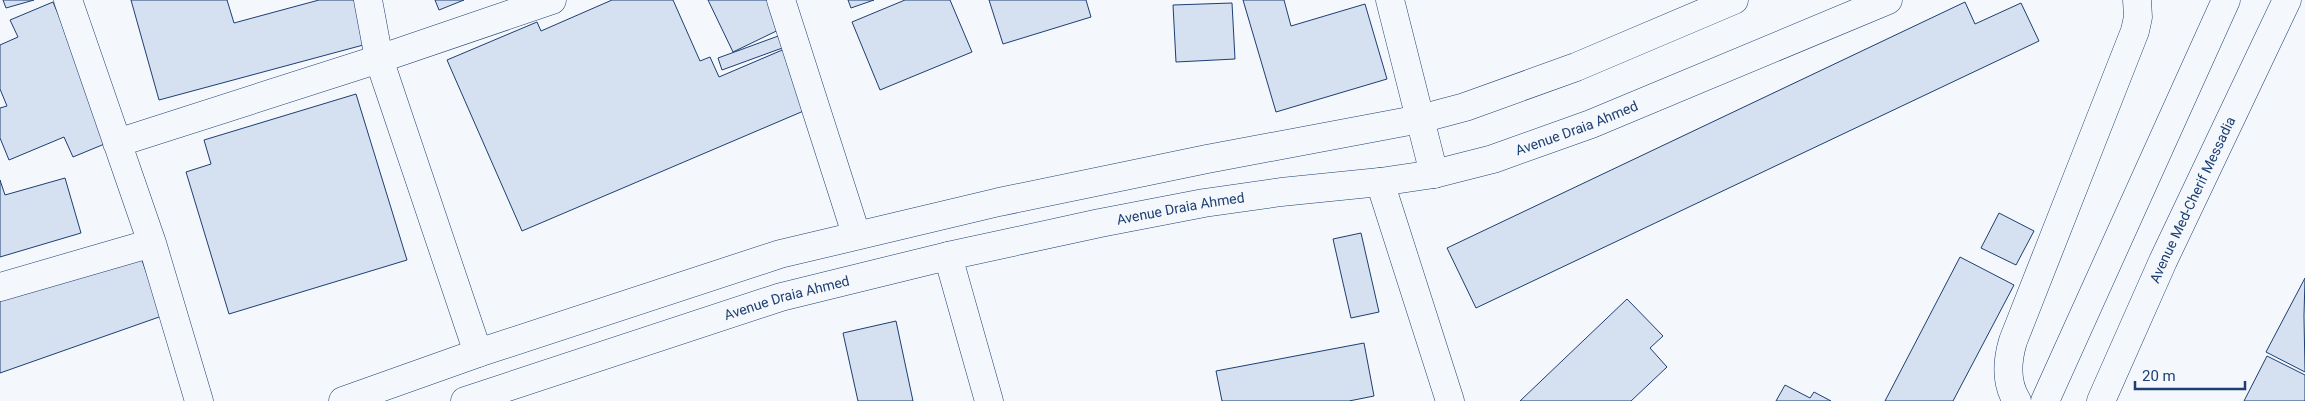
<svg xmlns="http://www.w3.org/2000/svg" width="2305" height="401" font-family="Roboto,sans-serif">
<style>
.building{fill:#d5e0f0;stroke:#1d3f73}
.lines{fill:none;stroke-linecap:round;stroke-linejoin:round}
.minor-casing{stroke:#1d3f73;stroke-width:29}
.tertiary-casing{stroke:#1d3f73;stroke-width:29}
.trunk-casing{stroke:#1d3f73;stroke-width:29}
.minor{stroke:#f4f7fb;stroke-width:28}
.tertiary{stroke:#f4f7fb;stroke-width:28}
.trunk{stroke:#f4f7fb;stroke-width:28}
.labels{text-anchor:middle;stroke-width:4;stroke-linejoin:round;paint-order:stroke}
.street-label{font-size:14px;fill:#1d3f73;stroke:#f4f7fb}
</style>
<rect width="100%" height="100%" fill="#f4f7fb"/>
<path class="building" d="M3 0H34L6 8Z
M131 0H227L234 23 319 0H355L367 44 159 100Z
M435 0H464L439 10Z
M612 0H673L700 61 710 57 719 77 794 45 820 104 522 231 447 60 537 22 541 31Z
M708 0H782L793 23 733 52Z
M848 0H874L851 8Z
M905 0H950L972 52 880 90 852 22Z
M989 0H1086L1091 17 1003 44Z
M1243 0H1284L1291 26 1365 4 1387 79 1276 112Z
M53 2 102 118 119 138 73 157 64 137 9 160 0 138V108L7 106 0 89V45L18 37 10 20Z
M1965 2 1975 24 2021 3 2039 41 1476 308 1447 248Z
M1232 3 1235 59 1176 62 1173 5Z
M792 31 796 43 722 70 718 58Z
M356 94 407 260 229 314 186 172 211 164 204 140Z
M65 178 81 233 0 257V180L5 195Z
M1999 213 2034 231 2016 265 1981 248Z
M1361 233 1379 312 1351 318 1333 239Z
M134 238 162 316 0 373V286Z
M1960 257 2014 285 1953 401H1885Z
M2305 278 2304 316 2305 372 2266 352Z
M1627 299 1663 336 1650 348 1667 367 1631 401H1520Z
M896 321 913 401H858L843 333Z
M1364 343 1374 396 1349 401H1222L1216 371Z
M2267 356 2305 375V401H2244Z
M1785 385 1810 398 1814 392 1831 401H1776Z"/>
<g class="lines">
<defs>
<path id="minor" d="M68 0 152 243 199 401
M368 0 379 59 478 353
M781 0 856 234
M1390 0 1434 174
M117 143 379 59 552 0
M1380 182 1450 401
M948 256 989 401
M0 287 152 243
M2017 401C2005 382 2007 361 2013 341L2135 31 2138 17 2137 0"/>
<g id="tertiary">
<path d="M343 401 478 353 780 254 999 202 1207 159 1420 119 1465 107 1576 67 1734 0"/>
<path id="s1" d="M465 401 781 297 948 256 1100 223 1204 203 1281 192 1380 182 1434 174 1493 159 1591 124 1888 0"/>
</g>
<g id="trunk">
<path d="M2045 401 2226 0"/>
<path id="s2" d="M2101 401 2163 261 2287 0"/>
</g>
</defs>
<use href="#minor" class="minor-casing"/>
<use href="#tertiary" class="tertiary-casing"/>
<use href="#trunk" class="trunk-casing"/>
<use href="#minor" class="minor"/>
<use href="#tertiary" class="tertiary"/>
<use href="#trunk" class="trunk"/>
</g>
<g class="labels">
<g class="street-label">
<text dy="5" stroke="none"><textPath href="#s1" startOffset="1148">Avenue Draia Ahmed</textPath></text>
<text dy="5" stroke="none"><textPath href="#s2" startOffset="221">Avenue Med-Cherif Messadia</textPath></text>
<text dy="5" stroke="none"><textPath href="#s1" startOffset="742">Avenue Draia Ahmed</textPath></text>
<text dy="5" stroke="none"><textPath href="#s1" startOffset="338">Avenue Draia Ahmed</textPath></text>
</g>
</g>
<path d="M2135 381v8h110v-8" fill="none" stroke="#1d3f73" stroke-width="2.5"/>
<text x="2142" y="381" font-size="15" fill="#1d3f73" stroke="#f4f7fb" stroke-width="4" paint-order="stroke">20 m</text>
</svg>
